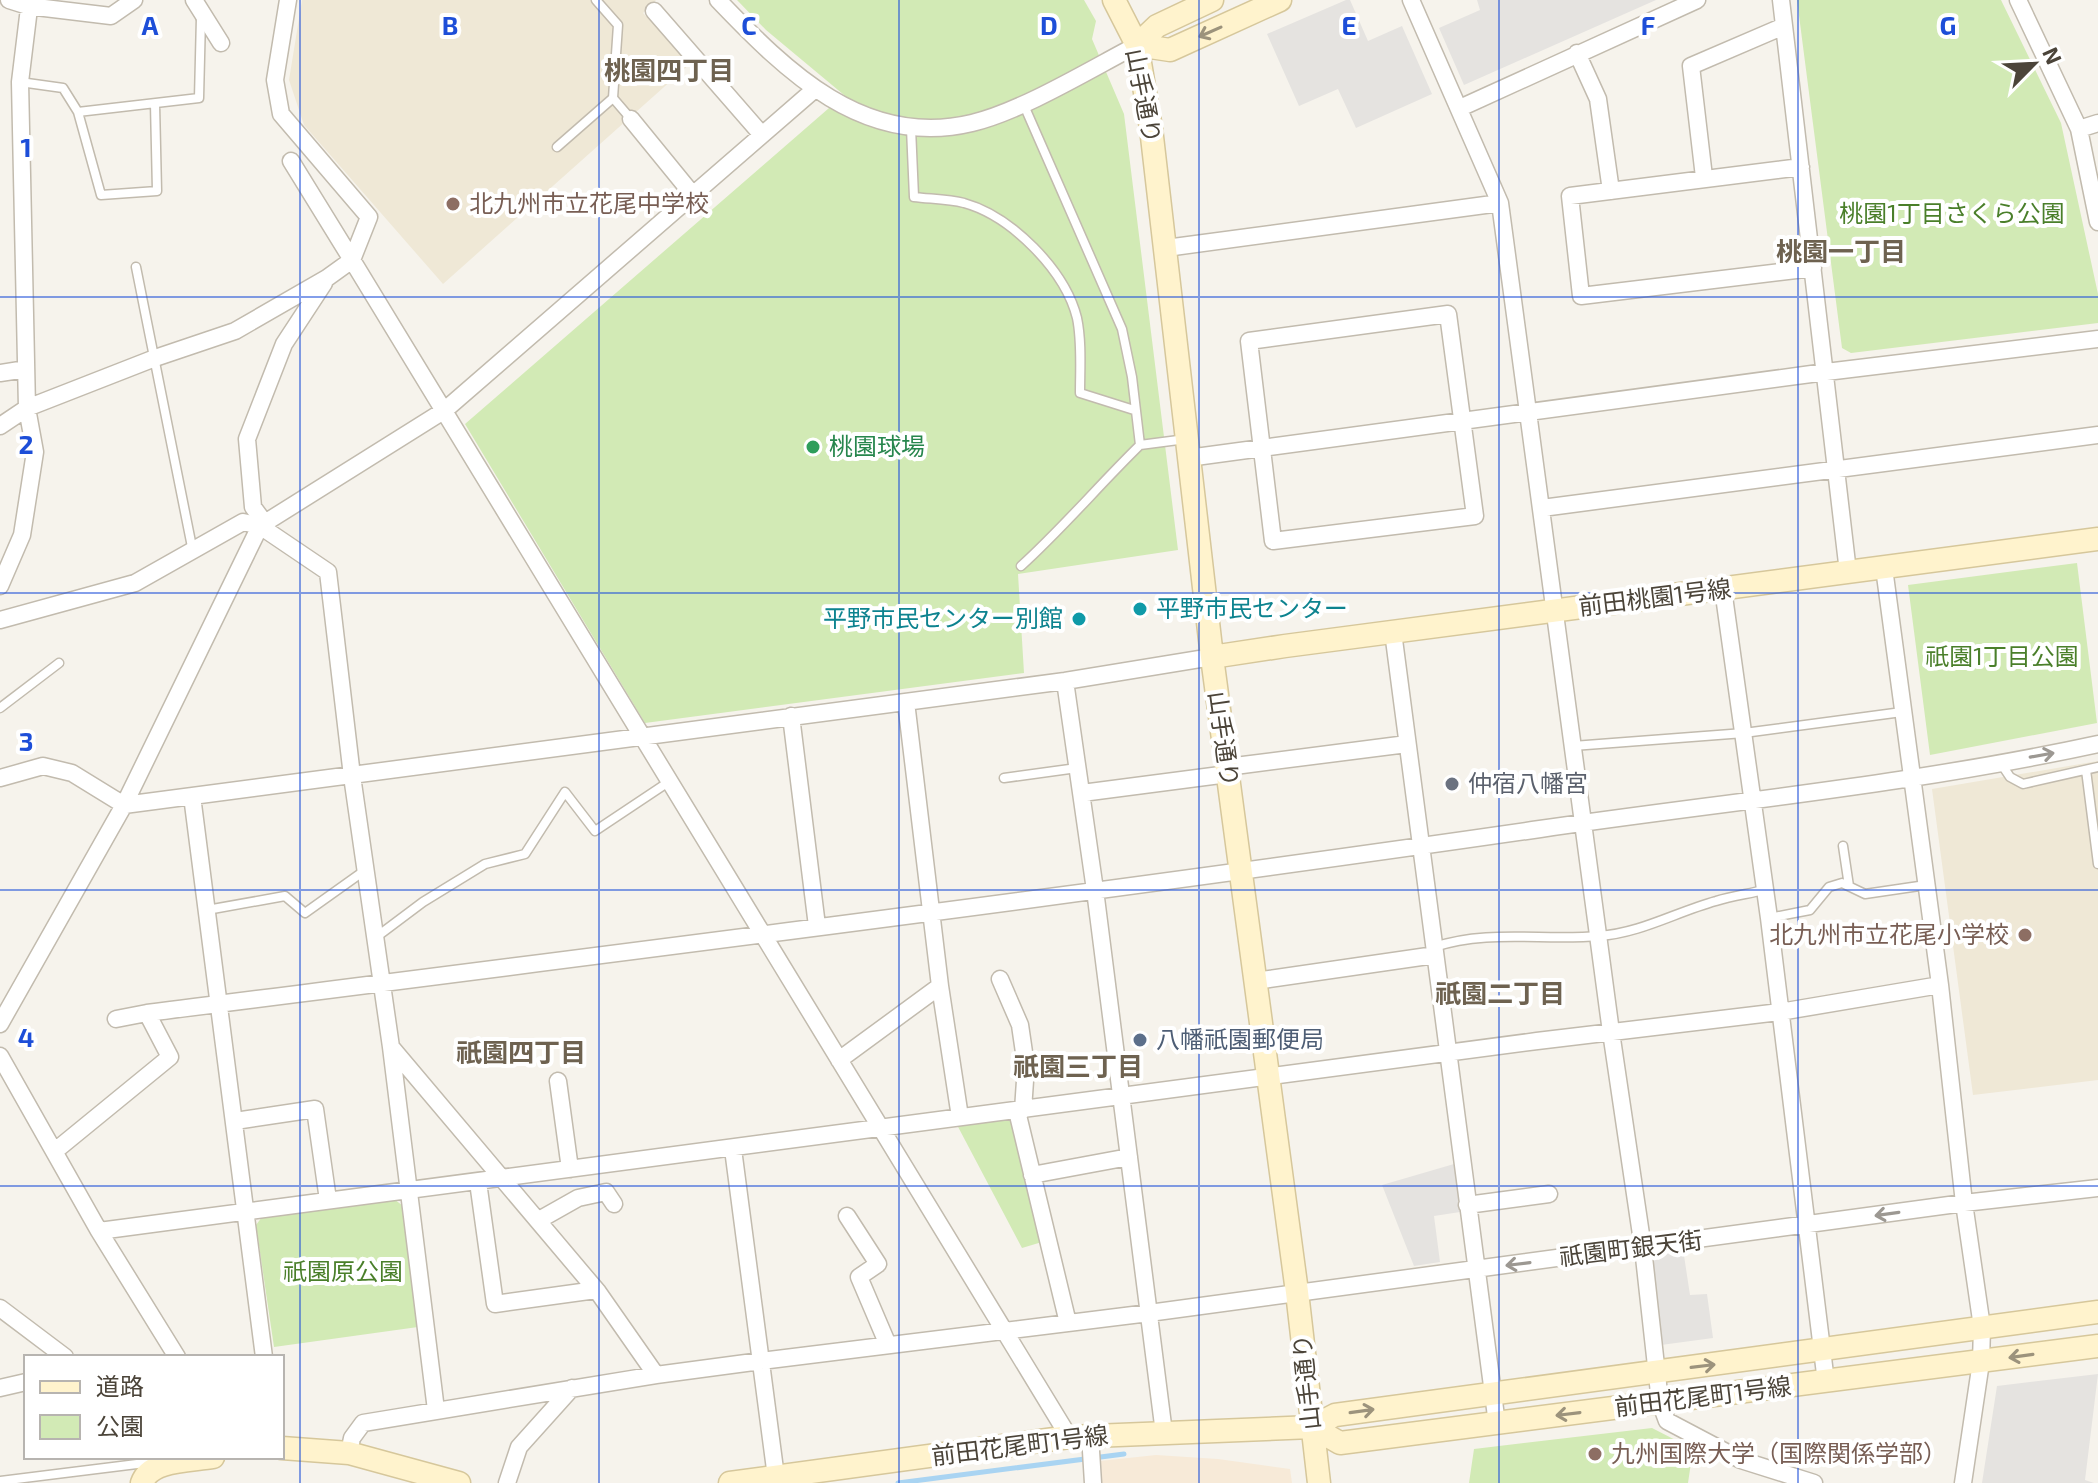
<svg xmlns="http://www.w3.org/2000/svg" width="2098" height="1483" font-family="'Exo 2','Noto Sans JP',sans-serif">
<style>
.commercial{fill:#f7ead8}
.education{fill:#efe8d6}
.green{fill:#d2eab5}
.parking{fill:#e5e3e0}
.lines{fill:none;stroke-linecap:round;stroke-linejoin:round}
.stream{stroke:#a9d4f2;stroke-width:5}
.lane-casing{stroke:#c2bbae;stroke-width:11}
.street-casing{stroke:#c2bbae;stroke-width:19}
.secondary-casing{stroke:#d6c79b;stroke-width:25}
.lane{stroke:#fff;stroke-width:8}
.street{stroke:#fff;stroke-width:16}
.secondary{stroke:#fff3cd;stroke-width:22}
.oneway{stroke:#9c937c}
.oneway2{stroke:#9c9892}
.grid{fill:none;stroke:#1d4ed8;stroke-width:2;stroke-opacity:0.55}
.education-dot{fill:#8d6e63;stroke:#fff;stroke-width:3}
.leisure-dot{fill:#2e9e5b;stroke:#fff;stroke-width:3}
.culture-dot{fill:#0f9aa8;stroke:#fff;stroke-width:3}
.worship-dot{fill:#6b7280;stroke:#fff;stroke-width:3}
.service-dot{fill:#5c6f8a;stroke:#fff;stroke-width:3}
.labels{text-anchor:middle;stroke-width:8;stroke-linejoin:round;paint-order:stroke}
.street-label{font-size:24px;fill:#4b4439;stroke:#fff}
.education-label{font-size:24px;fill:#785e54;stroke:#fff;text-anchor:start}
.park-label{font-size:24px;fill:#4a7f2a;stroke:#fff}
.leisure-label{font-size:24px;fill:#27864d;stroke:#fff;text-anchor:start}
.culture-label{font-size:24px;fill:#0d838f;stroke:#fff;text-anchor:start}
.worship-label{font-size:24px;fill:#5b616d;stroke:#fff;text-anchor:start}
.service-label{font-size:24px;fill:#4e5e75;stroke:#fff;text-anchor:start}
.neighbourhood-label{font-size:26px;font-weight:bold;fill:#6e6250;stroke:#fff}
.grid-label{font-size:26px;text-anchor:middle;font-weight:bold;fill:#1d4ed8;stroke:#fff;stroke-width:8;stroke-linejoin:round;paint-order:stroke}
</style>
<rect width="100%" height="100%" fill="#f6f3ec"/>
<path class="commercial" d="M1156 1455 1218 1459 1290 1469 1292 1483H1101L1100 1461Z"/>
<path class="education" d="M302 0H656L643 13 691 63 443 284 304 125 289 80Z
M2098 761V1080L1973 1095 1932 789Z"/>
<path class="green" d="M737 0H1084L1096 21 1092 39 1124 114 1178 550 1018 574 1024 673 645 723 465 424 844 95 766 30Z
M1797 0H2001L2061 123 2098 294V323L1851 353 1842 348Z
M2077 563 2097 723 1930 755 1908 585Z
M1011 1117 1042 1242 1022 1248 956 1123Z
M394 1199 403 1206 418 1327 274 1347 256 1225 262 1217Z
M1652 1428 1693 1449 1688 1483H1469L1474 1449Z"/>
<path class="parking" d="M1346 0H1350L1368 41 1402 26 1432 94 1356 128 1338 89 1299 106 1267 34Z
M1477 0H1656L1464 85 1439 28 1480 10Z
M1454 1164 1460 1212 1434 1216 1440 1262 1414 1266 1382 1185Z
M1683 1249 1690 1295 1707 1294 1713 1338 1661 1345 1650 1253Z
M2098 1374 2085 1480 2094 1483H1982L1997 1386Z"/>
<g class="lines">
<path class="stream" d="M898 1483 1124 1454"/>
<defs>
<path id="lane" d="M596 0 618 25 613 98 631 119
M20 82 63 88 78 112 199 98 201 17
M78 112 101 195 157 191 155 104
M911 128 914 197C930 199 948 199 964 203 1011 216 1065 270 1077 318 1082 342 1080 369 1080 393L1134 410
M557 147 613 98
M136 267 193 552
M1140 445 1186 439
M1021 566C1063 528 1099 485 1140 445L1132 377 1122 329 1023 103
M0 708 59 663
M1573 746 1744 733 1902 712
M2000 762 2010 777 2023 784 2098 767
M2086 770 2098 864
M1004 778 1077 768
M1843 846 1849 886
M207 910 285 896 305 913 364 871
M1769 918 1810 910 1829 887 1842 883 1865 894 1926 885
M375 938 423 902 485 864 525 854 565 792 595 831 670 781
M1434 947C1488 929 1543 941 1599 936 1641 933 1676 912 1716 901 1732 896 1748 894 1764 890
M0 1481 153 1462"/>
<path id="street" d="M9 0 28 6 111 16 134 0
M194 0 221 43
M288 0 275 80 281 114 369 217 352 260 1069 1437
M718 0C786 71 864 149 972 123 1022 111 1089 70 1137 45
M1411 0 1500 203 1611 1032 1643 1248 1660 1402 1667 1421 1741 1460 1814 1483
M1781 0 1848 572
M2018 0 2079 129 2098 222
M654 11 762 135
M1577 53 1598 99 1611 191
M1460 108 1697 0
M631 119 693 195
M2079 129 2098 123
M1801 167 1570 196 1581 296 1813 268
M1704 177 1691 66 1784 26
M1166 248 1500 203
M1448 314 1475 516 1273 541 1249 341Z
M0 373 26 369
M0 426 27 408 155 358 235 331 327 278 352 260 291 161
M1188 458 1826 372 2098 339
M1542 508 2098 435
M264 522 253 507 247 439 284 344 324 283
M1884 568 1940 985 1964 1203 1982 1327 1981 1362 1963 1483
M0 586 22 535 35 452 27 408 20 82 30 0
M1723 589 1769 918 1826 1382
M0 620 135 583 243 522 260 526 328 572 352 776 391 1047 436 1410
M1393 632 1497 1424
M1065 681 1095 890 1164 1433
M906 702 940 986 960 1117
M791 716 817 926
M1227 767 1407 744
M0 778 43 766 72 773 124 805 1065 681 1212 657
M1082 793 1228 774
M192 796 264 1357
M1000 979 1020 1025 1026 1066 1023 1110
M1255 981 1435 955
M116 1019 147 1013C611 954 1076 896 1540 829 1726 802 1914 784 2098 744
M0 1024 124 805 260 526 445 410 815 89
M391 1047 598 1292 656 1375
M0 1056 99 1231 177 1357
M839 1060 940 986
M558 1081 570 1169
M1017 1111 1068 1323
M235 1121 315 1109 328 1200
M733 1149 776 1477
M55 1151 170 1057 147 1013
M1032 1175 1129 1157
M478 1182 495 1304 596 1290
M1467 1205 1549 1194
M847 1216 878 1264 859 1277 888 1345
M539 1220 578 1198 606 1192 614 1204
M99 1231 1537 1041 1780 1012 1940 985
M0 1308 65 1357
M0 1388 26 1382
M1090 1435 1093 1483
M349 1453 352 1438 363 1423 656 1375 761 1361 1149 1313 1964 1203 2098 1188
M507 1483 519 1447 572 1388"/>
<path id="secondary" d="M1114 0 1137 45 1151 128 1212 657 1297 1292 1319 1483
M1137 45 1170 50 1280 0
M1137 45 1157 26 1212 0
M1212 657 1285 646 2098 539
M2098 1312 1335 1415 1312 1427 1340 1443 2098 1346
M282 1448 349 1453 459 1483
M142 1483C150 1459 192 1461 213 1457
M730 1483 1069 1437 1312 1427"/>
</defs>
<use href="#lane" class="lane-casing"/>
<use href="#street" class="street-casing"/>
<use href="#secondary" class="secondary-casing"/>
<use href="#lane" class="lane"/>
<use href="#street" class="street"/>
<use href="#secondary" class="secondary"/>
</g>
<defs><path id="oneway-shaft" d="M-6 0H5M1.5-3L5.5 0L1.5 3" fill="none" stroke-width="1.6" stroke-linecap="round" stroke-linejoin="round" transform="scale(2)"/></defs>
<g class="oneway">
<use href="#oneway-shaft" transform="translate(1210 32) rotate(156)"/>
<use href="#oneway-shaft" transform="translate(2021 1356) rotate(172)"/>
<use href="#oneway-shaft" transform="translate(1703 1366) rotate(-7)"/>
<use href="#oneway-shaft" transform="translate(1362 1411) rotate(-8)"/>
<use href="#oneway-shaft" transform="translate(1568 1414) rotate(173)"/>
</g>
<g class="oneway2">
<use href="#oneway-shaft" transform="translate(2042 755) rotate(-10)"/>
<use href="#oneway-shaft" transform="translate(1887 1214) rotate(172)"/>
<use href="#oneway-shaft" transform="translate(1518 1264) rotate(173)"/>
</g>
<path class="grid" d="M300 0V1483M599 0V1483M899 0V1483M1199 0V1483M1499 0V1483M1798 0V1483M0 297H2098M0 593H2098M0 890H2098M0 1186H2098"/>
<g class="education-dot">
<circle cx="453" cy="204" r="8"/>
<circle cx="2025" cy="935" r="8"/>
<circle cx="1595" cy="1454" r="8"/>
</g>
<circle class="leisure-dot" cx="813" cy="447" r="8"/>
<g class="culture-dot">
<circle cx="1140" cy="609" r="8"/>
<circle cx="1079" cy="619" r="8"/>
</g>
<circle class="worship-dot" cx="1452" cy="784" r="8"/>
<circle class="service-dot" cx="1140" cy="1040" r="8"/>
<g class="labels">
<g class="street-label">
<text transform="translate(1143 96) rotate(79)" y="8">山手通り</text>
<text transform="translate(1655 598) rotate(-7)" y="8">前田桃園1号線</text>
<text transform="translate(1223 739) rotate(82)" y="8">山手通り</text>
<text transform="translate(1631 1249) rotate(-7)" y="8">祇園町銀天街</text>
<text transform="translate(1307 1382) rotate(-96)" y="8">山手通り</text>
<text transform="translate(1703 1397) rotate(-7)" y="8">前田花尾町1号線</text>
<text transform="translate(1020 1446) rotate(-7)" y="8">前田花尾町1号線</text>
</g>
<g class="education-label">
<text x="469" y="212">北九州市立花尾中学校</text>
<text x="2009" y="943" text-anchor="end">北九州市立花尾小学校</text>
<text x="1611" y="1462">九州国際大学（国際関係学部）</text>
</g>
<g class="park-label">
<text x="1952" y="222">桃園1丁目さくら公園</text>
<text x="2002" y="665">祇園1丁目公園</text>
<text x="343" y="1280">祇園原公園</text>
</g>
<g class="leisure-label">
<text x="829" y="455">桃園球場</text>
</g>
<g class="culture-label">
<text x="1156" y="617">平野市民センター</text>
<text x="1063" y="627" text-anchor="end">平野市民センター別館</text>
</g>
<g class="worship-label">
<text x="1468" y="792">仲宿八幡宮</text>
</g>
<g class="service-label">
<text x="1156" y="1048">八幡祇園郵便局</text>
</g>
<g class="neighbourhood-label">
<text x="669" y="80">桃園四丁目</text>
<text x="1841" y="261">桃園一丁目</text>
<text x="1500" y="1003">祇園二丁目</text>
<text x="521" y="1062">祇園四丁目</text>
<text x="1078" y="1076">祇園三丁目</text>
</g>
</g>
<g class="grid-label">
<text x="150" y="35">A</text>
<text x="450" y="35">B</text>
<text x="749" y="35">C</text>
<text x="1049" y="35">D</text>
<text x="1349" y="35">E</text>
<text x="1648" y="35">F</text>
<text x="1948" y="35">G</text>
<text x="26" y="157">1</text>
<text x="26" y="454">2</text>
<text x="26" y="751">3</text>
<text x="26" y="1047">4</text>
</g>
<rect x="24" y="1355" width="260" height="104" fill="#ffffff" stroke="#b7b4b0" stroke-width="2"/>
<rect x="40" y="1381" width="40" height="12" fill="#fff3cd" stroke="#b7b4b0" stroke-width="2"/>
<text x="96" y="1395" font-size="24" fill="#4b4439">道路</text>
<rect x="40" y="1415" width="40" height="24" fill="#d2eab5" stroke="#b7b4b0" stroke-width="2"/>
<text x="96" y="1435" font-size="24" fill="#4b4439">公園</text>
<g transform="translate(2034 64) rotate(66)" stroke="#ffffff" stroke-width="6" paint-order="stroke">
<path d="M0-6L14 30L0 20L-14 30Z" fill="#4b4439"/>
<text y="-12" font-size="22" font-weight="bold" text-anchor="middle" fill="#4b4439">N</text>
</g>
</svg>
